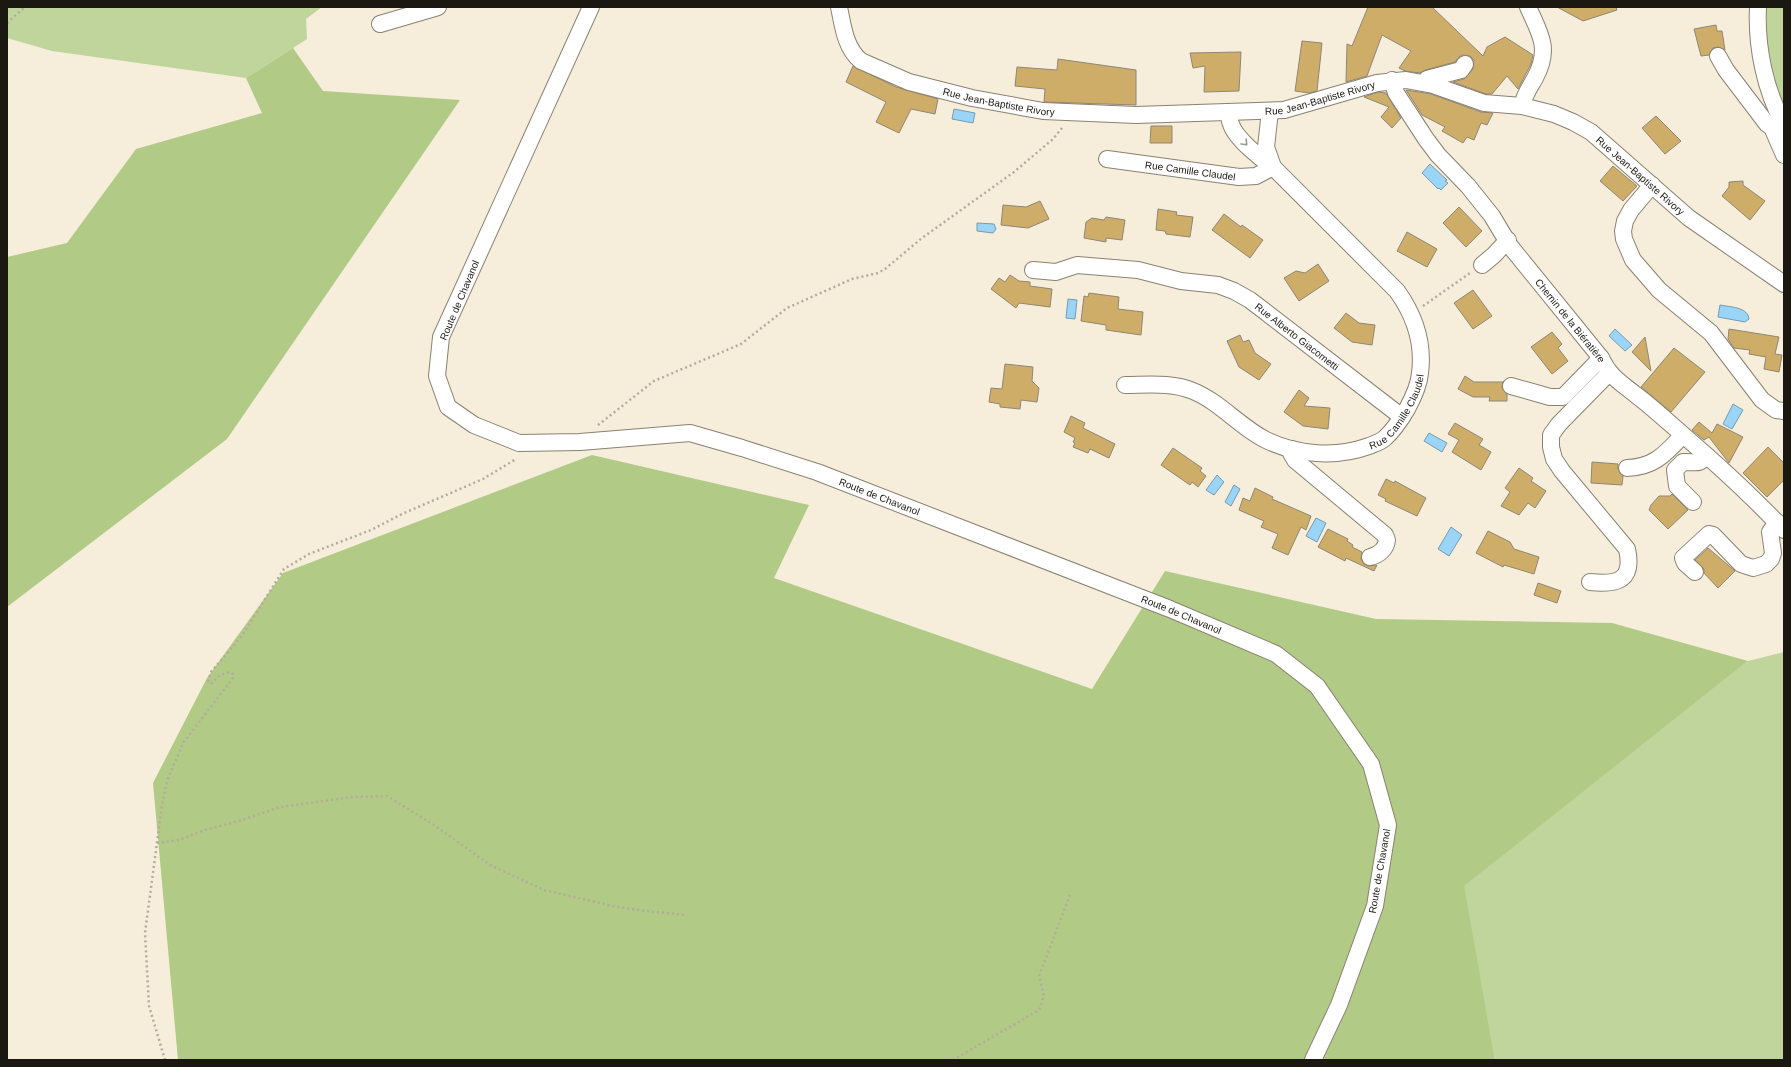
<svg xmlns="http://www.w3.org/2000/svg" width="1791" height="1067" font-family="Arial,sans-serif">
<style>
.green{fill:#c0d59c}
.forest{fill:#b1ca85}
.water{fill:#9ad4f6;stroke:#749cb2}
.building{fill:#cead69;stroke:#8f8676}
.lines{fill:none;stroke-linecap:round;stroke-linejoin:round}
.minor-casing{stroke:#8a8271;stroke-width:18}
.path{stroke:#b3ac9d;stroke-width:2.5;stroke-dasharray:2 3;stroke-linecap:butt}
.minor{stroke:#fff;stroke-width:16}
.oneway{stroke:#989794}
.labels{text-anchor:middle;stroke-width:3;stroke-linejoin:round;paint-order:stroke}
.street-label{font-size:10px;fill:#1b1812;stroke:#fff}
</style>
<rect width="100%" height="100%" fill="#f6edda"/>
<path class="green" d="M7 7H322L306 19 307 39 246 78 52 51 7 38Z
M1752 7H1784V141Z
M1784 652V1060H1495L1463 886 1748 661Z"/>
<path class="forest" d="M293 48 323 91 460 100 227 439 7 607V257L67 243 136 149 262 113 246 78Z
M592 455 809 505 774 578 1092 689 1165 571 1376 619 1612 623 1748 661 1464 886 1495 1060H178L153 783 207 678 283 573Z"/>
<path class="water" d="M954 109 975 113 973 123 952 119Z
M1430 164 1447 180 1445 181 1448 183 1441 190 1439 188 1438 189 1422 173Z
M977 223 994 224 996 229 993 233 977 231Z
M1068 299 1077 300 1075 319 1066 318Z
M1720 305C1730 307 1748 307 1749 319L1745 322 1718 317Z
M1615 329 1632 345 1625 351 1609 336Z
M1733 404 1743 410 1732 429 1723 424Z
M1429 433 1447 443 1442 452 1424 441Z
M1217 475 1224 482 1214 495 1206 490Z
M1234 485 1240 489 1231 506 1225 502Z
M1316 518 1326 523 1317 542 1306 536Z
M1451 527 1462 535 1449 556 1438 549Z"/>
<path class="building" d="M1368 7H1432L1483 56 1487 47 1505 37 1533 55 1531 64 1518 89 1507 76 1492 94H1486L1453 82 1464 79 1473 69 1474 60 1470 56 1461 55 1455 62 1425 70 1420 73 1405 71 1399 68 1411 51 1382 35 1367 76 1346 82 1347 44 1352 46Z
M1557 7H1616L1617 10 1583 21Z
M1716 25 1717 31H1722L1725 50 1718 47 1713 48 1709 55 1701 56 1694 29Z
M1302 41 1322 43 1317 91 1309 93 1295 91Z
M1241 52 1239 91 1204 92 1205 66 1193 68 1190 53Z
M1058 59 1136 70V105L1044 102 1045 89 1015 86 1017 67 1057 70Z
M853 66 896 87 938 99 935 114 911 109 899 133 876 122 886 102 846 82Z
M1406 90 1431 94 1481 112 1493 113 1487 125 1481 123 1474 140 1467 137 1463 143 1442 131 1445 127 1422 115Z
M1378 92 1386 93 1401 118 1392 128 1381 117 1389 107 1364 97Z
M1656 116 1681 141 1665 154 1642 128Z
M1151 126H1172V143H1150Z
M1613 166 1637 186 1623 201 1600 181Z
M1743 181V185L1765 201 1750 220 1722 196 1729 187V182Z
M1040 201 1049 219 1028 228 1001 225 1003 205 1026 207Z
M1459 207 1482 231 1466 247 1443 223Z
M1158 209 1177 212 1176 215 1193 217 1190 237 1166 234 1165 231 1156 230Z
M1224 214 1241 227 1242 225 1263 240 1250 258 1212 230Z
M1106 217 1125 220 1122 240 1106 238V242L1084 238 1086 222 1092 218 1104 220Z
M1407 232 1437 249 1427 267 1397 251Z
M1318 264 1329 281 1299 301 1284 278 1296 271 1305 273Z
M1010 275 1019 281 1030 282V286L1052 289 1050 307 1019 303 1016 308 991 289 999 278 1005 282Z
M1473 290 1492 316 1473 329 1454 303Z
M1089 293 1119 297 1118 309 1143 312 1141 335 1106 330V325L1081 321 1084 296 1088 297Z
M1346 313 1359 323 1375 325 1372 345 1352 342 1334 328Z
M1729 329 1779 337 1775 354 1782 355 1779 372 1764 369 1766 357 1749 354 1750 350 1734 348 1728 339Z
M1552 332 1562 344 1558 348 1568 361 1552 374 1531 347Z
M1240 335 1243 342 1249 340 1255 353 1271 364 1259 380 1239 367 1227 341Z
M1645 337 1651 371 1632 352Z
M1674 348 1705 372 1671 412 1641 387Z
M1005 364 1033 367 1032 381 1039 388 1037 402 1021 400 1020 409 1000 407V404L989 402 991 388 1002 389Z
M1465 376 1474 382H1503L1502 388 1507 394V401H1489L1490 397H1473L1458 389Z
M1299 390 1309 398 1304 406 1330 408 1328 429 1303 426 1284 412Z
M1071 416 1085 423 1083 428 1115 444 1109 458 1090 449 1088 453 1073 447 1075 443 1073 442 1075 438 1064 432Z
M1699 422 1712 433 1717 424 1743 437 1729 463 1709 437 1704 440 1692 430Z
M1455 423 1483 439 1479 445 1491 452 1481 470 1452 452 1459 440 1448 434Z
M1768 447 1784 463V480L1767 497 1743 473Z
M1173 448 1202 468 1200 471 1206 476 1198 487 1192 482 1190 485 1161 465Z
M1592 462 1618 464V469L1623 476 1622 485 1591 483Z
M1519 468 1533 478 1531 481 1546 491 1535 508 1528 503 1519 515 1501 506 1510 492 1505 488Z
M1386 479 1394 483 1395 481 1426 498 1417 516 1385 501 1386 499 1378 495Z
M1255 488 1273 497 1272 499 1311 516 1306 530 1301 527 1288 555 1272 548 1278 534 1261 527 1264 521 1239 510 1243 498 1250 501Z
M1672 494 1688 510 1668 529 1649 510 1651 505 1659 496H1670Z
M1328 529 1348 539 1347 541 1353 545 1352 547 1362 552 1361 559 1364 564 1368 566 1377 565 1374 571 1346 558 1345 561 1318 547Z
M1488 531 1510 542 1514 549 1539 557 1534 574 1504 565 1503 567 1476 553Z
M1708 548 1735 571 1718 588 1704 573V569L1695 560Z
M1538 583 1561 591 1557 603 1534 595Z"/>
<g class="lines">
<defs>
<g id="minor">
<path id="s1" d="M591 7 441 337 437 376 448 407 474 425 519 443 580 442 690 433 742 448 817 472 1170 609 1276 654 1317 686 1371 764 1388 825 1375 906 1339 1005 1313 1060"/>
<path id="s2" d="M839 7C843 26 845 48 861 61L909 82 972 98 1043 111 1136 115 1284 110 1377 83 1406 80 1433 85 1484 103 1522 106 1554 114 1573 122 1591 132 1689 218 1784 284"/>
<path d="M1758 7C1756 47 1765 90 1784 125"/>
<path d="M380 24 438 7"/>
<path d="M1718 56 1726 70 1767 124 1774 129"/>
<path id="s3" d="M1392 80 1396 93 1426 139 1438 155 1468 186 1492 216 1510 246 1601 358C1610 377 1620 382 1636 395 1652 407 1667 421 1682 434 1718 465 1752 496 1784 530"/>
<path d="M1425 83 1427 79 1461 70 1465 64"/>
<path d="M1522 106C1524 95 1530 87 1535 78 1551 48 1540 34 1528 7"/>
<path d="M1270 111 1266 147 1273 167"/>
<path d="M1784 124 1774 129V132L1784 155"/>
<path id="s4" d="M1107 159 1239 177 1256 176 1273 167"/>
<path d="M1652 185 1631 210 1625 221 1623 231 1624 239 1633 260 1659 290 1711 333 1762 400 1776 410 1784 411"/>
<path d="M1482 265 1494 255 1508 240"/>
<path id="s5" d="M1033 270 1056 272 1077 265 1138 270 1181 281 1218 285 1234 291 1250 300 1402 417"/>
<path id="s6" d="M1125 385C1147 385 1172 382 1193 391 1220 402 1240 427 1266 440 1297 455 1336 458 1369 446 1374 444 1381 442 1385 438 1394 430 1401 419 1407 409 1413 398 1419 386 1420 373 1424 342 1415 316 1397 291L1273 167C1261 159 1235 138 1231 124 1229 120 1229 116 1229 112"/>
<path d="M1511 386 1550 397H1563L1601 358"/>
<path d="M1292 449 1291 453 1295 460 1385 535 1387 540C1386 549 1379 555 1370 557"/>
<path d="M1627 468C1655 467 1666 453 1683 435"/>
<path d="M1693 502 1677 486 1675 470 1683 462C1695 461 1698 466 1707 456"/>
<path d="M1695 572 1685 563 1683 558 1709 534 1713 535 1741 564 1753 568 1766 564 1771 559 1773 553 1770 532 1777 522"/>
<path d="M1590 582C1617 585 1634 581 1627 549L1562 471 1554 459 1551 447V435L1559 424 1609 373"/>
</g>
</defs>
<use href="#minor" class="minor-casing"/>
<path class="path" d="M7 23 25 7
M1423 306 1470 273
M598 425 654 381 741 344 787 308 852 279 878 273 885 269 922 238 1014 172 1053 139 1062 128
M157 843 179 840 205 830 239 821 280 807 353 797 387 796 434 825 490 865 544 890 613 906 646 911 687 915
M165 1060 149 1006 145 933 162 805 167 781 183 743 233 678V674L230 672 220 675 212 683 208 682 211 672 241 637 284 569 309 554 371 530 402 514 483 479 516 459
M953 1060 1039 1010 1044 996 1039 976 1070 895"/>
<use href="#minor" class="minor"/>
</g>
<defs><path id="oneway-chevron" d="M-2-3.5L2.5 0L-2 3.5" fill="none" stroke-width="1.6" stroke-linecap="round" stroke-linejoin="round"/></defs>
<use class="oneway" href="#oneway-chevron" transform="translate(1245 143) rotate(47)"/>
<g class="labels">
<g class="street-label">
<text dy="4" stroke="none"><textPath href="#s2" startOffset="528">Rue Jean-Baptiste Rivory</textPath></text>
<text dy="4" stroke="none"><textPath href="#s2" startOffset="204">Rue Jean-Baptiste Rivory</textPath></text>
<text dy="4" stroke="none"><textPath href="#s4" startOffset="84">Rue Camille Claudel</textPath></text>
<text dy="4" stroke="none"><textPath href="#s2" startOffset="876">Rue Jean-Baptiste Rivory</textPath></text>
<text transform="translate(459 300) rotate(-67)" y="4">Route de Chavanol</text>
<text dy="4" stroke="none"><textPath href="#s3" startOffset="301">Chemin de la Biératière</textPath></text>
<text dy="4" stroke="none"><textPath href="#s5" startOffset="283">Rue Alberto Giacometti</textPath></text>
<text dy="4" stroke="none"><textPath href="#s6" startOffset="309">Rue Camille Claudel</textPath></text>
<text dy="4" stroke="none"><textPath href="#s1" startOffset="886">Route de Chavanol</textPath></text>
<text dy="4" stroke="none"><textPath href="#s1" startOffset="1210">Route de Chavanol</textPath></text>
<text transform="translate(1379 871) rotate(-80)" y="4">Route de Chavanol</text>
</g>
</g>
<rect width="1791" height="1067" fill="none" stroke="#1b1812" stroke-width="16"/>
</svg>
